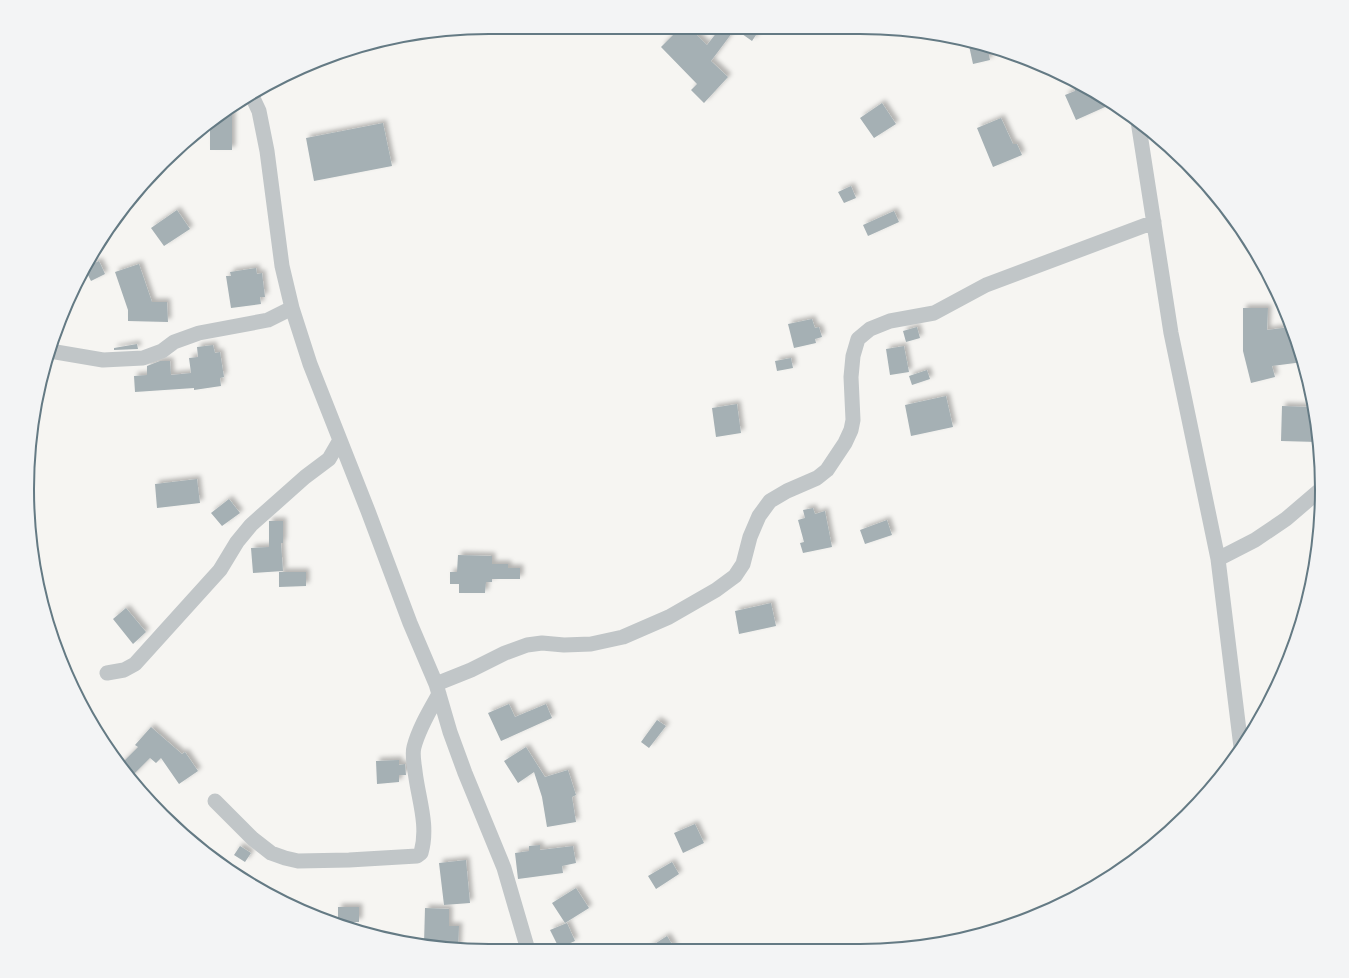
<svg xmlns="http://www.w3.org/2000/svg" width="1349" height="978" font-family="Ubuntu,sans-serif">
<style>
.building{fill:#a5b0b4;filter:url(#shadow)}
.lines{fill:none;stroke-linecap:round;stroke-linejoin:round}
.street{stroke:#c1c6c8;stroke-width:15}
.rim{fill:none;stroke:#647a84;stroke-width:2}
</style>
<defs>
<filter id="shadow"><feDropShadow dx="3.5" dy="-3.5" stdDeviation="2" flood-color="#0004"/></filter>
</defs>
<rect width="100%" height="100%" fill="#f6f5f2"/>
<path class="building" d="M721 27H751L758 32 752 41 735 29 711 61 728 77 704 103 691 90 697 84 661 47 680 28 687 35 692 30 707 45Z
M968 41 987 45 990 60 973 64Z
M1073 82 1114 103 1076 120 1065 95 1075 91Z
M882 103 896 124 874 138 860 118Z
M232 112V150H210V125L224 113Z
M1001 118 1013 144H1017L1022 155 993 167 977 128Z
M383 123 392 166 314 181 306 138Z
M851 186 856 198 844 203 838 192Z
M177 210 190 229 164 246 151 228Z
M894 211 899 222 868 236 863 225Z
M99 261 105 274 91 281 85 269 86 267Z
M139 264 152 302H167L168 322 128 321V310L115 272Z
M256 268 257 274 262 273 265 297H260L261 304 231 308 226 276H231L230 272Z
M1243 308H1268L1267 330 1290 327 1303 362 1272 366 1275 377 1251 383 1243 351Z
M812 319 815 328 819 327 822 337 815 339 816 343 794 348 788 324Z
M917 327 920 338 906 342 903 331Z
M137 344 138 349 114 350V348Z
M213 345 215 353 220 352 224 377 220 378 221 386 194 390V388L135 392 134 376 147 375V366L160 361H170L171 375 191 373 189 358 198 357 197 347Z
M904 346 909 372 890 375 886 349Z
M791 358 793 368 777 371 775 361Z
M927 370 930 379 912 385 909 376Z
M946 396 953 427 911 436 905 405Z
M737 404 741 433 716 437 712 408Z
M1282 406 1310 407V413H1313L1318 442 1281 441Z
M197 479 200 503 157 508 155 484Z
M229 499 240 513 222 526 211 513Z
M813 508 815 514 825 511 832 547 803 553 800 543 804 542 798 520 805 518 803 510Z
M887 520 892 535 865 544 860 530Z
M269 521H283V543H281L283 571 253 573 251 548 269 547Z
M458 555 492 556V564H508V568H520V579H492V582H486L485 593H459V584H450V572H457Z
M279 572H306V586L279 587Z
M771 603 776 626 739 634 735 611Z
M126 608 146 632 133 644 113 619Z
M509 704 515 717 546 704 552 718 501 741 488 713Z
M657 720 666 726 649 748 641 742Z
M151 727 182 754 185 752 198 771 179 784 161 758 156 763 150 758 130 778 120 765 138 747 135 745Z
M526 747 545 777 568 770 576 795 572 797 576 822 547 827 542 797 534 772 518 783 504 761Z
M399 760V765L405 764 406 775H399V782L377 784 376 761Z
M695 824 704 843 683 853 674 833Z
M540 845V850L573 846 576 863 562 866 563 873 518 879 515 853 529 851V846Z
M240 846 251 853 245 862 234 855Z
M466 860 470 903 444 905 439 863Z
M672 862 679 874 656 889 648 876Z
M576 888 589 908 565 923 552 903Z
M338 907H359V922H338Z
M425 908 449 909V926H459L458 950 424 944Z
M567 923 575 941 559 948 550 930Z
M667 936 675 949H647Z"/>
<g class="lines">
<path class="street" d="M251 94 259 111 267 151 282 266 292 308 310 364 368 511 410 623 436 684 450 732 465 773 504 868 528 950
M1138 121 1171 333 1218 559 1241 747
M50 351 103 360 143 358 162 351 174 342 199 333 268 320 292 308
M1218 559 1255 540 1286 519 1320 490
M107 673 124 670 135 664 220 570 237 542 251 525 305 477 329 459 340 440
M436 684 471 670 505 653 527 645 542 643 564 645 591 644 623 637 669 617 716 590 735 576 743 564 750 537 759 516 770 501 787 491 817 478 827 470 845 443 851 430 853 420 851 377 853 356 858 339 870 329 890 321 934 313 986 285 1154 222
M215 801 253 839 271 853 285 858 298 861 349 860 417 856 421 853C429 825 418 798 415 771 414 763 412 754 414 747 419 728 430 710 439 694"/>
</g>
<path d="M0 0H1349V978H0ZM489 34H860A455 455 0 0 1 1315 489V489A455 455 0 0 1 860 944H489A455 455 0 0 1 34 489V489A455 455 0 0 1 489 34Z" fill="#f3f4f5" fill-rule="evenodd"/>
<path class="rim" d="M489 34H860A455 455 0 0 1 1315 489V489A455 455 0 0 1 860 944H489A455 455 0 0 1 34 489V489A455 455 0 0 1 489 34Z"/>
</svg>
